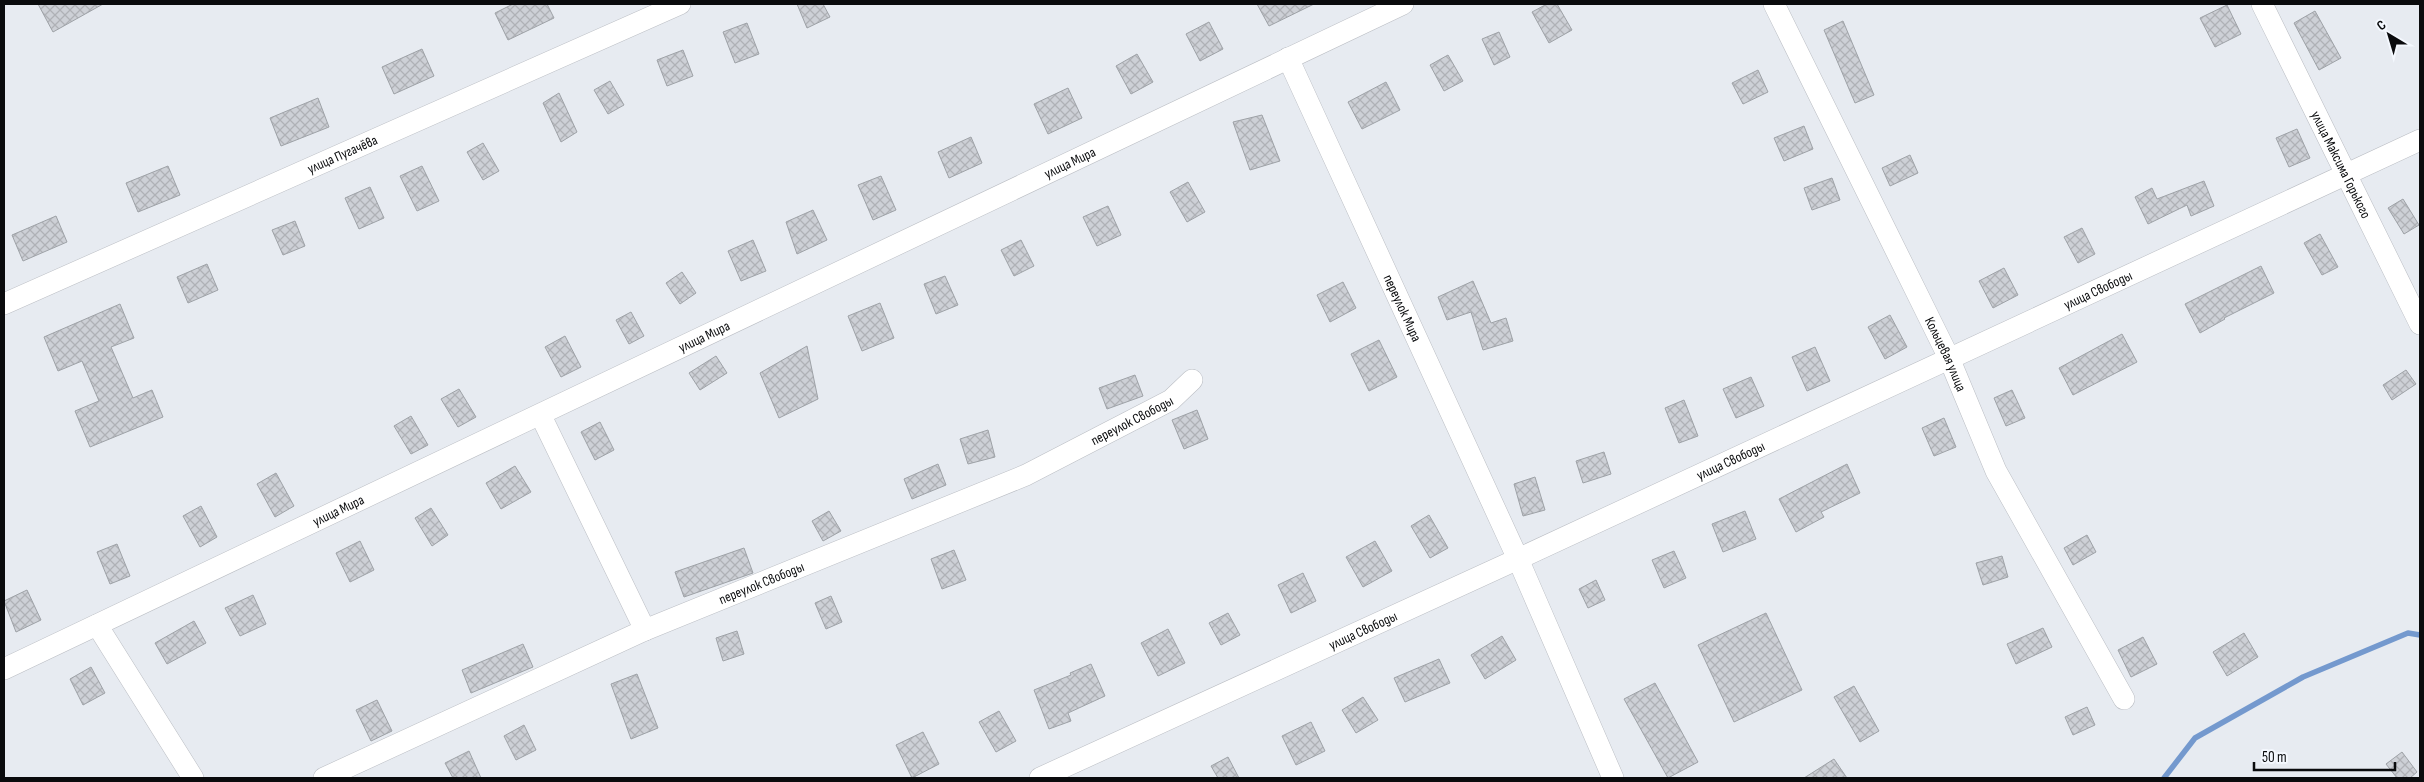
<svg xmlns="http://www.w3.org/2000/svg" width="2424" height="782" font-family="'Sofia Sans Condensed',sans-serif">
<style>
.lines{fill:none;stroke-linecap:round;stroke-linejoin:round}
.stream{stroke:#7499ce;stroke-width:5.5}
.building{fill:url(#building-cross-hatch);stroke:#9ea2a7}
.minor-casing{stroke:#bbbec4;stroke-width:22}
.minor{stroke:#fff;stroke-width:21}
.labels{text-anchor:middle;stroke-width:5;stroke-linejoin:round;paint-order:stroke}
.street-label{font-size:14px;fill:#0a0b0d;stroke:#f4f8fe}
</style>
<defs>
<pattern id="building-cross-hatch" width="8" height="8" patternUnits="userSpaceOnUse" patternTransform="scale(1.25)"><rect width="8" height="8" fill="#cdd0d6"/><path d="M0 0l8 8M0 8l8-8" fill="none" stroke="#afb1b6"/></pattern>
</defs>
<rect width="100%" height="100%" fill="#e7ebf1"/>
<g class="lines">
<path class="stream" d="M2164 778 2195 738 2303 677 2408 633 2420 635"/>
</g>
<path class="building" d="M38 4H103L53 32Z
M513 4H547L554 18 508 40 495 13Z
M797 4H823L830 17 807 28Z
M1257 4H1314L1269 26Z
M1547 4H1557L1572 30 1549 43 1532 12Z
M2227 5 2241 34 2215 47 2200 18Z
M2315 11 2341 58 2319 70 2294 23Z
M1843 21 1874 95 1855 103 1824 30Z
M1209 22 1223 49 1200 61 1186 34Z
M747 23 759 54 735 63 723 32Z
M1499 32 1510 57 1494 65 1482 39Z
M422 49 434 76 394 94 382 67Z
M683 50 693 76 667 86 657 60Z
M1137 54 1153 82 1131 94 1116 66Z
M1448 55 1463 81 1444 91 1430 65Z
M1758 70 1768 92 1743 104 1732 83Z
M610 81 624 105 608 114 594 90Z
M1386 82 1400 110 1362 129 1348 102Z
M1068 88 1082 118 1048 134 1034 104Z
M559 93 577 132 561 142 543 103Z
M318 98 329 127 281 146 270 118Z
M1262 115 1280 161 1250 170 1233 122Z
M1804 126 1813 149 1784 161 1774 138Z
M2297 129 2310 158 2289 167 2276 138Z
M971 137 982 163 949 178 938 152Z
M483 143 499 171 483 180 467 152Z
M1910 155 1918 173 1890 186 1882 168Z
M168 166 180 195 138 212 126 183Z
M422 166 439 201 417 211 400 176Z
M881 176 896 210 873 220 858 185Z
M1832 178 1840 200 1812 210 1804 188Z
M2204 181 2214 206 2191 216 2187 205 2148 224 2135 197 2152 188 2157 199Z
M1188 182 1205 212 1187 222 1170 192Z
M370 187 384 218 359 229 345 198Z
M2403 199 2419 225 2404 234 2388 208Z
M1108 206 1121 235 1097 246 1083 217Z
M813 210 827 240 797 254 786 222Z
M56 216 67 242 23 261 12 235Z
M295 221 305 246 283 255 272 230Z
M2082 228 2095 254 2078 263 2064 237Z
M2320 234 2338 267 2322 275 2304 243Z
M753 240 766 271 741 281 728 251Z
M1021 240 1034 266 1014 276 1001 250Z
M207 264 218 290 188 303 177 277Z
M2261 266 2274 293 2224 318 2225 319 2200 333 2185 304Z
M2004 268 2018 295 1993 308 1979 281Z
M682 272 696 293 680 304 666 283Z
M945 276 958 305 936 314 924 284Z
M1473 281 1491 323 1506 318 1513 341 1483 350 1471 312 1447 320 1438 297Z
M1343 282 1356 308 1330 322 1317 295Z
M880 303 894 338 862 351 848 316Z
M120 304 134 338 111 347 133 398 152 390 163 417 90 447 75 411 99 401 82 361 58 371 44 337Z
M631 312 644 336 629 344 616 320Z
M1890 315 1907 347 1885 359 1868 327Z
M2122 334 2137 362 2073 395 2059 368Z
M565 336 581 367 561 377 545 347Z
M1379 340 1397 377 1369 391 1351 354Z
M807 346 818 399 779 418 760 373Z
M1815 347 1830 381 1807 391 1792 357Z
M716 356 727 373 700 390 689 373Z
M2406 370 2416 384 2392 400 2383 385Z
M1135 375 1143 396 1107 409 1099 388Z
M1751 377 1764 406 1736 418 1723 389Z
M459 389 476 417 458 427 441 399Z
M2012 390 2025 418 2006 426 1994 398Z
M1684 400 1698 436 1679 443 1665 408Z
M1197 410 1208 439 1184 449 1172 420Z
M411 416 428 445 411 454 394 426Z
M1944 418 1956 447 1934 456 1922 428Z
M600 422 614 450 595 460 581 432Z
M988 430 995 457 968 464 960 439Z
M1604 452 1611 474 1583 483 1576 461Z
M938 464 946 485 912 499 904 479Z
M1847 464 1860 493 1821 512 1824 517 1796 532 1779 499Z
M515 466 531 492 501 509 486 483Z
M276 473 294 506 275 517 257 484Z
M1535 477 1545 510 1523 516 1514 484Z
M201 506 217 537 200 547 183 516Z
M431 508 448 535 432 546 415 518Z
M829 511 841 531 823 541 812 521Z
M1745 511 1756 539 1723 552 1712 524Z
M1429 515 1448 548 1430 558 1411 526Z
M2087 535 2096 552 2073 565 2064 548Z
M360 541 374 570 350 582 336 553Z
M1375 541 1392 571 1363 587 1346 557Z
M117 544 130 576 110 584 97 552Z
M744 548 753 573 684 597 675 572Z
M954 550 966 580 942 589 931 559Z
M1674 551 1686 578 1664 588 1652 560Z
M2002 556 2008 577 1983 585 1976 563Z
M1303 573 1316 601 1291 613 1278 585Z
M1596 580 1605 600 1588 608 1579 589Z
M27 590 41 620 16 632 4 601Z
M253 595 266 624 240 636 225 608Z
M831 596 842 622 826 629 815 603Z
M1228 613 1240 635 1221 645 1209 623Z
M1766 613 1802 690 1734 722 1698 645Z
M194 621 206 643 167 664 155 643Z
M2043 628 2052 647 2016 664 2007 644Z
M1168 629 1185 663 1158 676 1141 643Z
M737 631 744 654 723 661 716 638Z
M2244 633 2258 657 2227 676 2213 652Z
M1502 636 1516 660 1485 679 1471 655Z
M2143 637 2157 664 2131 677 2118 650Z
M523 644 533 667 471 693 462 670Z
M1439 659 1450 683 1405 702 1394 678Z
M1091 664 1105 696 1068 713 1071 721 1049 729 1034 690 1071 675 1070 673Z
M91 667 105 693 83 705 70 679Z
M637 674 658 728 631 739 611 684Z
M1655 683 1698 762 1668 778 1624 699Z
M1854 686 1879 731 1860 742 1834 697Z
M1363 697 1378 720 1356 733 1342 710Z
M377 700 392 731 371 741 356 710Z
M2087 707 2095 725 2073 735 2065 717Z
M999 711 1016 741 996 752 979 722Z
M1311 722 1325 751 1296 765 1282 736Z
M524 725 536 750 516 760 504 736Z
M923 732 939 764 912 778 896 745Z
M469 751 481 778H453L445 763Z
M2402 752 2417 772 2410 778H2397L2386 764Z
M1228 757 1239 778H1218L1211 766Z
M1834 759 1847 778H1804Z"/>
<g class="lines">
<defs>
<g id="minor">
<path id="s1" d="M1774 4 1949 358 1996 471 2124 699"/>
<path id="s2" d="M2262 4 2420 324"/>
<path id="s3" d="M1288 58 1518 559 1613 778"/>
<path id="s4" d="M4 304 680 4"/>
<path d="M541 416 645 630"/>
<path d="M97 625 193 778"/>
<path id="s5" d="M4 669 1403 4"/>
<path id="s6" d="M324 778 645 630 1026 475 1171 400 1192 380"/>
<path id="s7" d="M1040 778 1518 559 2420 140"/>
</g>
</defs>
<use href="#minor" class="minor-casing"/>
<use href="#minor" class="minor"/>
</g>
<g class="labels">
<g class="street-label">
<text dy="5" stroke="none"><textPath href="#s4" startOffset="370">улица Пугачёва</textPath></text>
<text dy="5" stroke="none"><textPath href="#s5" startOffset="1180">улица Мира</textPath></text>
<text dy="5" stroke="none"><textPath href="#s2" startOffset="179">улица Максима Горького</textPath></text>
<text dy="5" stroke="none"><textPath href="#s7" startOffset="1165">улица Свободы</textPath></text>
<text dy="5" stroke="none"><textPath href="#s3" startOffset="275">переулок Мира</textPath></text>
<text dy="5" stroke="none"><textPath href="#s5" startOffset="775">улица Мира</textPath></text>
<text dy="5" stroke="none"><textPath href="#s1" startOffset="390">Кольцевая улица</textPath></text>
<text dy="5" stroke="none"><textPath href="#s6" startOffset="884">переулок Свободы</textPath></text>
<text dy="5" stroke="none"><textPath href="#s7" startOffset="760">улица Свободы</textPath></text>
<text dy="5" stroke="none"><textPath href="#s5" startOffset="370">улица Мира</textPath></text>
<text dy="5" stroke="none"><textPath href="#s6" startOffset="479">переулок Свободы</textPath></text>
<text dy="5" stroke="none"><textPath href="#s7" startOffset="355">улица Свободы</textPath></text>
</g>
</g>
<rect width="2424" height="782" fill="none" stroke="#0a0b0d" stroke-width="10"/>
<g transform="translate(2389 35) rotate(322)" stroke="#f4f8fe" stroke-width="4" paint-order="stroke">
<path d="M0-4L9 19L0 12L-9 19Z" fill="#0a0b0d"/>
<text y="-8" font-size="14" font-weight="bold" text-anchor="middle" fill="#0a0b0d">С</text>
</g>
<path d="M2254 762v8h141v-8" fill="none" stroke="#0a0b0d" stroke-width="2.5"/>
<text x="2262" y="762" font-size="15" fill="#0a0b0d" stroke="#f4f8fe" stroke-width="4" paint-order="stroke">50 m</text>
</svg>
